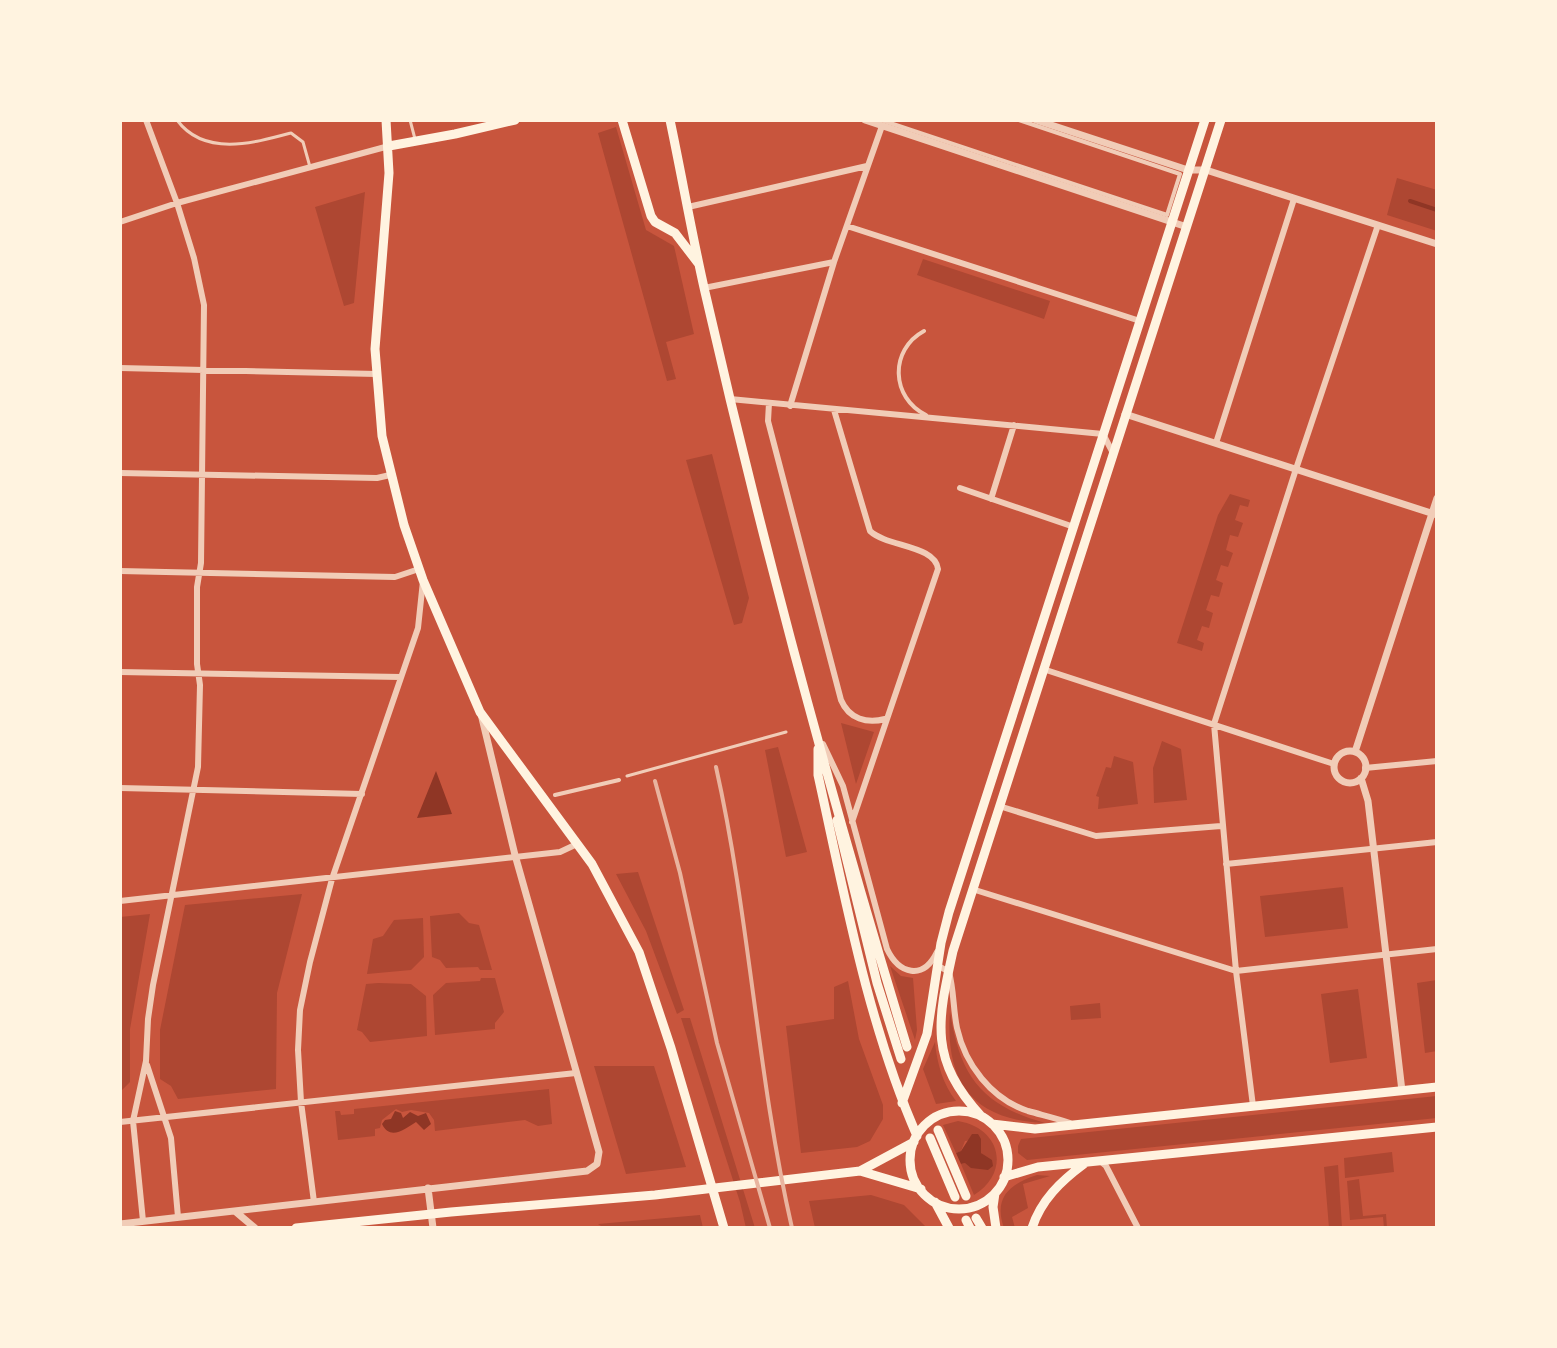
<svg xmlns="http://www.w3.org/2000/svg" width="1557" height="1348" font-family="'Fira Sans',sans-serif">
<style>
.green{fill:#ae4732}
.water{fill:#8f3625}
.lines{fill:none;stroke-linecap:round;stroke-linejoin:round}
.stream{stroke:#8f3625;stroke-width:4}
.service{stroke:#f1ccb7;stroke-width:3}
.pedestrian{stroke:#f1ccb7;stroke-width:4}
.minor{stroke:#f1ccb7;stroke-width:6}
.tertiary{stroke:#f1ccb7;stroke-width:7}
.primary{stroke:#fff3e0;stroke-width:9}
.rail{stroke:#e9b49f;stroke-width:4}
</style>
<rect width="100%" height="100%" fill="#c8553d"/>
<path class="green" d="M616 127 646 230 674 246 694 334 666 342 676 379 667 381 598 133Z
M1397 178 1437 190V231L1387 215Z
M365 192 354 303 344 306 315 207Z
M923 259 1050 301 1044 319 917 275Z
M712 454 749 598 742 623 734 625 686 460Z
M1230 494 1250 500 1248 507 1240 505 1235 520 1243 523 1238 537 1230 535 1226 550 1233 553 1228 567 1221 565 1216 580 1223 583 1219 597 1211 595 1206 610 1213 613 1209 628 1202 626 1197 640 1204 643 1202 651 1177 643 1218 515Z
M841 723 874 732 856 784Z
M1162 741 1181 749 1187 800 1154 803 1153 768Z
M778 747 807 852 786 857 765 750Z
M1114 756 1133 762 1138 804 1098 809 1099 797 1096 796 1106 767 1111 768Z
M638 872 684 1010 677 1014 646 931 616 874Z
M1343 887 1348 928 1265 937 1260 896Z
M302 894 277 993 276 1089 178 1099 171 1086 160 1079V1030L185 905Z
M459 913 469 923 479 925 492 970H480L478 967 446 968 440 960 432 957 430 916Z
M150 914 130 1029V1082L120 1092V917Z
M423 918 424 957 411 970 367 974 373 939 383 936 394 920Z
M890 966 901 976 913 978 917 1030 915 1040Z
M481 978H495L504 1012 495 1023V1029L435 1035 433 995 446 983 480 981Z
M1437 980V1051L1425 1053 1417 983Z
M848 981 859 1039 883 1105V1119L870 1141 857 1147 801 1153 786 1026 834 1019V987Z
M378 983 411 984 426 996 427 1036 370 1042 362 1032 357 1030 366 984Z
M1358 989 1367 1058 1330 1063 1321 994Z
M1100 1003 1101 1018 1071 1020 1070 1006Z
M950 1012C960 1076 981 1105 1045 1123 972 1120 945 1082 950 1012Z
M681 1018H690L755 1228H746L740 1202Z
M935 1042C937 1064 943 1084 956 1101L936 1104 923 1069Z
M594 1066H654L686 1167 626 1174Z
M549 1089 552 1124 538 1126 525 1120 435 1131 434 1120 429 1113 411 1110 402 1112 396 1109 382 1120 380 1128 375 1129V1136L338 1140 335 1111H340L341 1115 354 1114V1109Z
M1437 1096V1118L1027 1160 1018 1153V1146L1021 1139Z
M958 1121C1001 1128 1011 1172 974 1195L961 1164 986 1158 981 1153V1139L965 1141 961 1151 956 1153 943 1125Z
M1392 1152 1394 1172 1345 1178 1344 1158Z
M1338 1165 1342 1228H1329L1324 1167Z
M1037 1175 1050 1176 1023 1184 1028 1208 1012 1217 1015 1228H1004C993 1197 1010 1184 1037 1175Z
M1359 1179 1363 1216 1386 1214 1387 1228H1384L1383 1217 1350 1220 1347 1181Z
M871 1195 904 1205 927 1228H815L809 1201Z
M700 1215 703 1228H604L598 1224Z"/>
<path class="water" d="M436 771 452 814 417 818Z
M395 1111 401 1113 403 1118 410 1112 418 1116 426 1113 431 1124 424 1130 416 1122C405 1129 390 1141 382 1124L385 1120 391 1119Z
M972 1134H978L981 1139V1153L992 1160 993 1166 988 1170 971 1168 965 1163 961 1164 956 1153 961 1151Z"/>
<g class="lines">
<path class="stream" d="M1410 201 1437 210"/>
<path class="service" d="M177 120C204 157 254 143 291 133L303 142 310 167
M410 120 415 139
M627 776 786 732"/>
<path class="pedestrian" d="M881 120 1167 215 1180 174 1019 120
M924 331C889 350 891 398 926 415
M555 795 619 780"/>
<path class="minor" d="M688 207 867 166
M120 222 177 203 389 146
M847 226 1140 321
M704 288 834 262
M120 368 377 374
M730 399 1103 434 1113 453
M769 403 768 421 841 700C849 719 867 724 885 719
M790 406 834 262 882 126
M834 410 870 531C887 547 935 545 938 569L852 822
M1216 443 1294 199
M120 473 377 478 390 475
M960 488 1074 527
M991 499 1014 425
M120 571 395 577 419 569
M1043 669 1334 764
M120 672 401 677
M823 744 843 786 887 949C899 974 923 981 937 952
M1365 768 1437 761
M120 788 362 794
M999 806 1096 836 1221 826
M1226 864 1437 842
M972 889 1236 971 1437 949
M120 901 560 852 577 844
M937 965 949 972C954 990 953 1009 957 1028 965 1064 991 1099 1028 1111 1042 1115 1056 1118 1070 1123
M147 1065 171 1138 178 1217
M1253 1106 1236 971 1214 724 1296 469 1378 225
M120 1122 576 1073
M1100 1161 1106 1166 1138 1228
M314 1202 301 1102 298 1050 300 1010 310 962 332 879 418 628 423 581
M143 1221 133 1121 146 1061 148 1019 153 985 198 767 200 685 197 664V587L201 563 204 305 194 258 177 203 146 120"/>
<path class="tertiary" d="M865 120 1187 227
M1036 120 1188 170H1206L1437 244
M1125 414 1437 515
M1334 767a16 16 0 1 1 32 0a16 16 0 1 1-32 0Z
M1355 752 1437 498
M1361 778 1368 801 1402 1091
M428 1188 433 1228
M236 1212 255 1228
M120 1224 587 1171 597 1164 599 1152 515 855 481 714"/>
<path class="primary" d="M386 120 389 173 375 349 382 436 404 525 423 580 480 712 592 864 639 952 671 1048 724 1228
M622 120 651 216 655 222 675 233 698 263
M670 120C682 177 692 235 705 292 763 546 831 798 907 1047
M389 146 455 134 515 120
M818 749V775C845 897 867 1021 917 1136
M837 820 877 983 901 1059
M902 1103 927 1034 941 943 949 912 1205 120
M910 1160a49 49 0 1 1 98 0a49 49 0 1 1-98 0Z
M982 1117C929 1060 937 1023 953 951L1221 120
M992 1124 1035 1129 1437 1087
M938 1130 966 1196
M930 1138 955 1197
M860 1171 914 1142
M1004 1177 1038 1167 1437 1127
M995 1193 993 1207 996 1228
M935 1202 949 1228
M976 1218 982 1228
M966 1220 970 1228
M296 1228 451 1212 655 1195 860 1171 921 1189
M1032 1228C1041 1200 1061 1181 1084 1164"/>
<path class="rail" d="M716 767C750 919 757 1076 792 1228
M655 781 680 873 717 1043 770 1228"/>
</g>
<rect width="1557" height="1348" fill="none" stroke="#fff3e0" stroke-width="244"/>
</svg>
